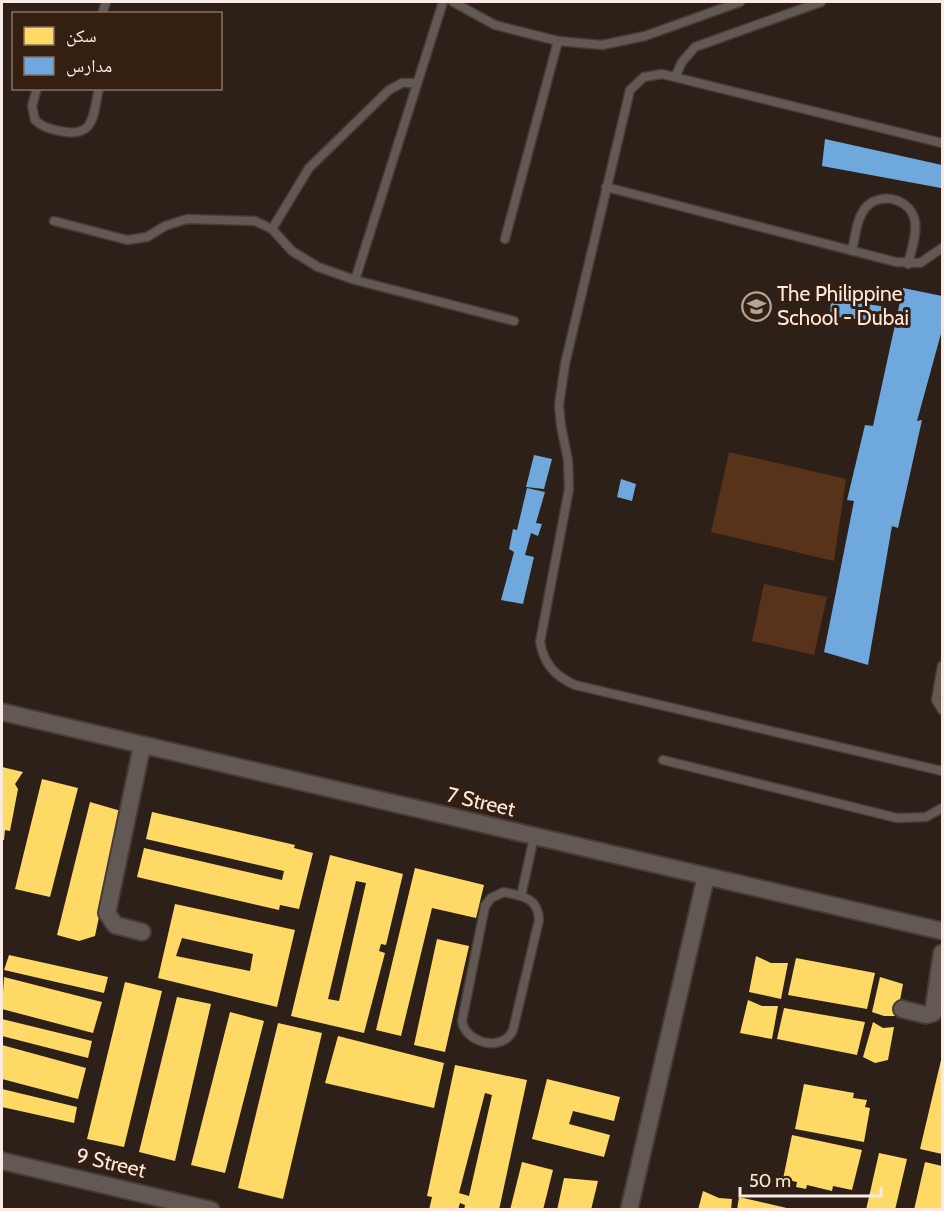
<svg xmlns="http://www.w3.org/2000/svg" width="944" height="1211" font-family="Cabin,'Noto Naskh Arabic',sans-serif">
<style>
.green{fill:#583319}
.homes{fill:#ffd966;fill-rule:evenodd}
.schools{fill:#6fa8dc}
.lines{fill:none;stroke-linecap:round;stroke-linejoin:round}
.lane-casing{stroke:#463b36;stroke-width:11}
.street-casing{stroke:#463b36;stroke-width:20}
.lane{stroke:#635954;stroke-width:8}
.street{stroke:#635954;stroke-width:16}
.labels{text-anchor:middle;stroke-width:6;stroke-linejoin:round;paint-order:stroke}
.poi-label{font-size:21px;fill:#faeae1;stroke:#351f10;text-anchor:start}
.street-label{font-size:21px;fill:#faeae1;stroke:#351f10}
</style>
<rect width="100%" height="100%" fill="#2d2018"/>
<path class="green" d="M729 452 846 479 834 561 711 532Z
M764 584 827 597 814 655 752 641Z"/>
<path class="homes" d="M2 767 23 772 15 784 18 789 10 831 5 830 4 840H2Z
M42 779 78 788 50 897 15 889Z
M90 802 121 811 95 936 79 941 57 935Z
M152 812 295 845 294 848 313 853 299 909 280 905 279 910 137 877 144 848 282 880 284 871 146 839Z
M330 855 403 874 386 945 381 944 379 951 385 953 364 1033 291 1016ZM356 881 366 883 339 1001 328 999Z
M415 868 484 885 476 918 432 908 401 1036 376 1030Z
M175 904 295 930 277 1007 158 978ZM182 938 253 954 250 971 176 956Z
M437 939 469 946 445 1052 414 1045Z
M9 955 108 977 104 993 4 970Z
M756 956 771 963H788L781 999 749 992Z
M796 958 875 973 867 1009 788 995Z
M4 977 102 1002 93 1033 2 1009Z
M880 977 903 984 897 1016H884L872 1012Z
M125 982 162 991 124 1147 87 1139Z
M177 997 211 1004 175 1161 139 1152Z
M748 1000 762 1006H778L772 1039 740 1033Z
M784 1008 865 1022 857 1055 777 1039Z
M230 1012 264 1021 225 1173 191 1165Z
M2 1019 92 1041 88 1058 2 1036Z
M873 1022 883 1028 894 1027 888 1060 875 1063 863 1057Z
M278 1023 322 1033 283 1199 238 1188Z
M338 1036 444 1063 434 1108 325 1083Z
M2 1045 86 1068 78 1099 2 1079Z
M942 1056V1154L920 1149Z
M455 1065 527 1080 499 1210H464L465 1205 460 1203 458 1210H429L432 1197 427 1196ZM485 1093 492 1095 469 1196 459 1193Z
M547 1079 620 1097 614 1121 573 1111 569 1124 610 1135 604 1157 532 1139Z
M804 1084 854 1093 853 1098 867 1100 865 1107 870 1108 864 1142 795 1129Z
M2 1089 77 1107 74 1123 2 1107Z
M792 1135 862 1150 852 1190 833 1186 832 1191 807 1185 806 1189 796 1187 797 1182 783 1179Z
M879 1153 907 1159 895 1210H866Z
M522 1162 553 1170 543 1210H510Z
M925 1162 942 1166V1210H914Z
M564 1178 598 1181 591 1210H557Z
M703 1191 719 1198 732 1199 731 1210H698Z
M739 1197 791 1209V1210H737Z"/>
<path class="schools" d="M825 139 942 165 941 188 822 166Z
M903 288 942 296V330L917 421 922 420 898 528 892 526 868 665 824 652 854 501 847 500 865 425 873 426Z
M831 299 887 307 884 322 830 316Z
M534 455 552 459 544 489 526 487Z
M621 479 636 484 632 501 617 497Z
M527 488 545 492 536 523 542 524 538 536 531 533 525 555 534 557 523 604 501 600 514 552 509 549 513 529 517 530Z"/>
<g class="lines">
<defs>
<path id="lane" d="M453 2 495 25 558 41 602 45 645 36 740 2
M102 14 106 2
M675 77 682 62 695 47 821 2
M37 88 32 106 35 120C42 127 50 129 60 131 95 139 93 115 99 88
M942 143 662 74 644 77 630 90 565 364 559 405 561 426 568 460 569 489 540 642C544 664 555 676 575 685L942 771
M606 187 896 262 920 263 942 248
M54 221 127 240 147 237 165 226 187 219 255 221 272 229 292 251 318 267 355 280 514 321
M272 229 309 168 389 90 402 83H417
M505 239 558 41
M852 251C855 237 857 216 867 206 883 191 912 200 915 222 917 235 911 251 908 264
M355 280 443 2
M942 666 936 700 942 710
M663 760 897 818 926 817 942 808
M504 892C522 896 538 897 539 920L513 1030C503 1053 465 1043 462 1021L485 906 491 898Z
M521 896 534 837"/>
<path id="street" d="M2 712 942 931
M142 746 107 913 115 925 142 932
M902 1009 926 1015 933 1013 942 953
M2 1161 211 1210
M629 1210 706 876"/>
</defs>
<use href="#lane" class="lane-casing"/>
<use href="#street" class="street-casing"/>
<use href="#lane" class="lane"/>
<use href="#street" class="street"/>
</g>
<defs>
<symbol id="school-ring" viewBox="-11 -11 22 22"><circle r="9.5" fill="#351f10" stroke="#b2a39b" stroke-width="1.5"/><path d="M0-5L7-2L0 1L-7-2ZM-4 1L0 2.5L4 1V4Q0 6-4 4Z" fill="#b2a39b"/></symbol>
</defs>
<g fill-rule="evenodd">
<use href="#school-ring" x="740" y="290" width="33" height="33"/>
</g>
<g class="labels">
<g class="poi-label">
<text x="777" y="301">The Philippine<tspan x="777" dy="24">School - Dubai</tspan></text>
</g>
<g class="street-label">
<text transform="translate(481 802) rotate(13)" y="7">7 Street</text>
<text transform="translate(111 1163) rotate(13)" y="7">9 Street</text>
</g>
</g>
<rect width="944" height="1211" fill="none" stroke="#faeae1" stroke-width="6"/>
<rect x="12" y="12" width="210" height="78" fill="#351f10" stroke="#847064" stroke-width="1.5"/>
<rect x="24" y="27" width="30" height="18" fill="#ffd966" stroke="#847064" stroke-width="1.5"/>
<text x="66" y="42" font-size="18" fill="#faeae1">سكن</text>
<rect x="24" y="57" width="30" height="18" fill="#6fa8dc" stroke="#847064" stroke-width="1.5"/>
<text x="66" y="72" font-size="18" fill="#faeae1">مدارس</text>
<path d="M740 1187v9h141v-9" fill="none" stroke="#faeae1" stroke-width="3"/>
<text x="749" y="1187" font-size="18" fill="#faeae1" stroke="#351f10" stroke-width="4.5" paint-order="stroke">50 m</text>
</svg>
